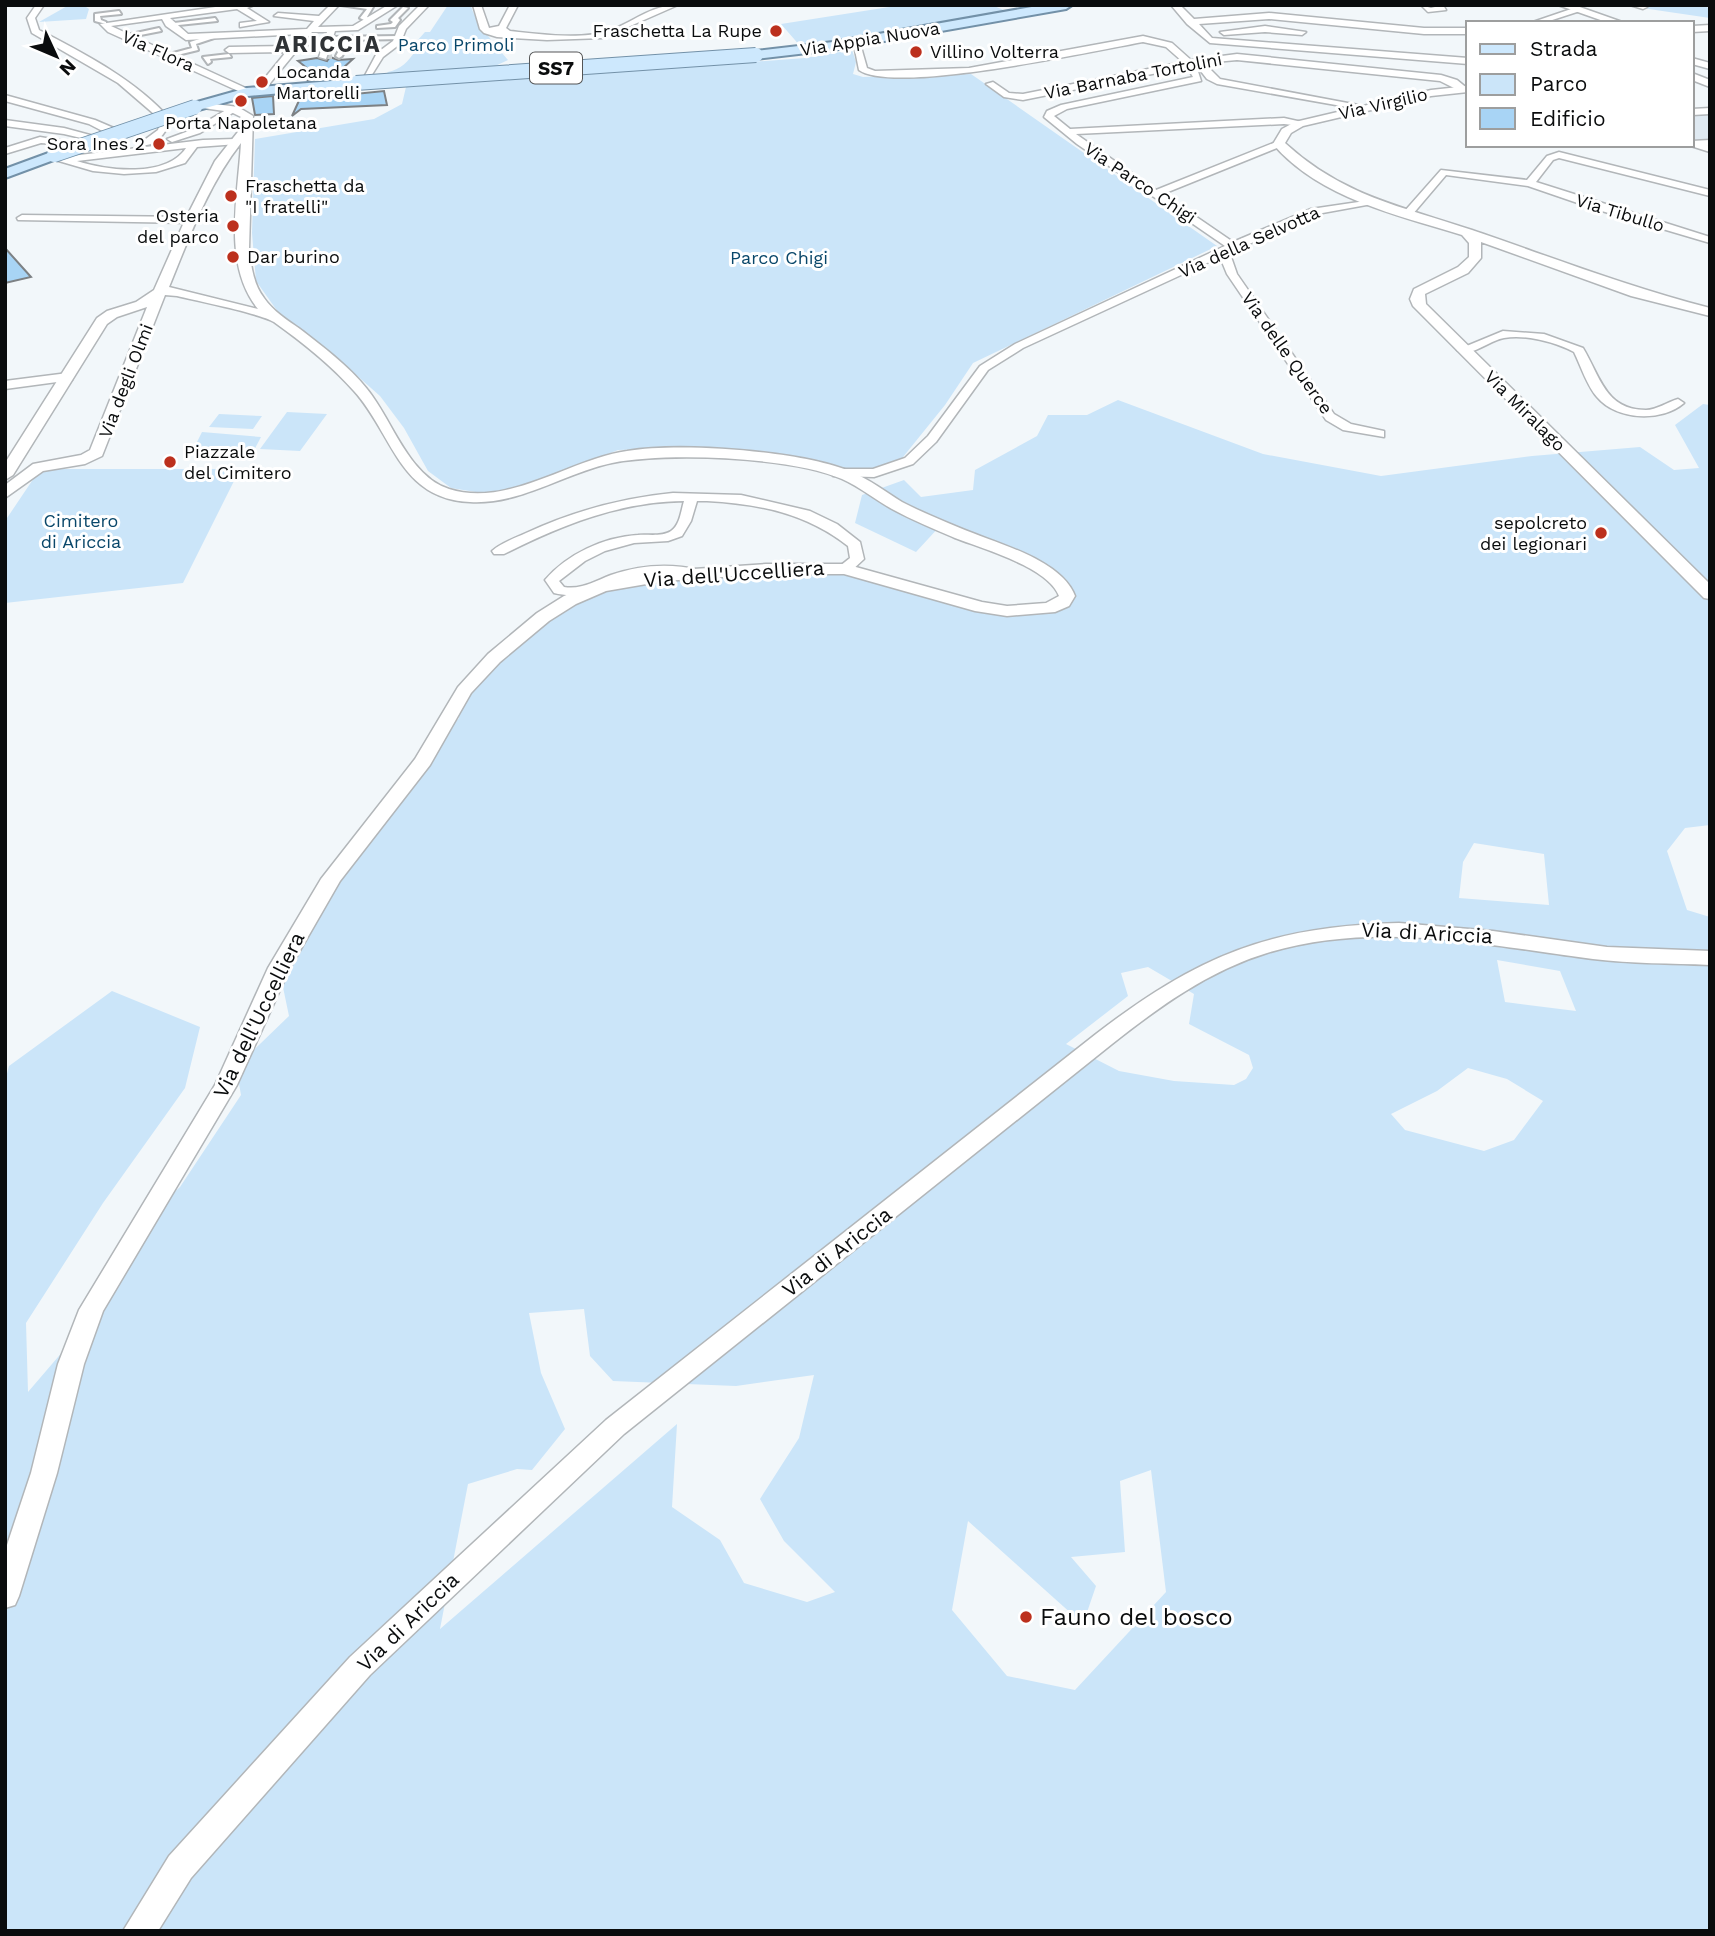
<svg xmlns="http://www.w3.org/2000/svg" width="1715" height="1936" font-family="'Work Sans',sans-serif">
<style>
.built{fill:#dfe9f1}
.green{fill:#cbe5f9;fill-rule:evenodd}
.building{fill:#a8d4f5;stroke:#7d8184;stroke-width:2}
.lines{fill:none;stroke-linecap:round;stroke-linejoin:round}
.pedestrian-tunnel{stroke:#cfd4d6;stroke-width:6;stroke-dasharray:6 3.5;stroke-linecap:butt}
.pedestrian-casing{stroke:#b2b6b9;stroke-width:4}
.minor-casing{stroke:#b2b6b9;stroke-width:3}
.tertiary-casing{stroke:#b2b6b9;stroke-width:3}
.primary-casing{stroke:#7391a8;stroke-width:4}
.pedestrian{fill:#fff;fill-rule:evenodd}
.minor{fill:#fff;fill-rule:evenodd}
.tertiary{fill:#fff;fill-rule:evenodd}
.primary{fill:#cde8fd;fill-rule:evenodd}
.rail{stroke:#717476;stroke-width:2.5;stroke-dasharray:5 2.5;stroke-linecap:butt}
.primary-bridge-casing{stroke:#7391a8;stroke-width:16;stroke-linecap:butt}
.primary-bridge{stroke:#cde8fd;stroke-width:14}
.poi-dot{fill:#bc301d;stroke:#fff;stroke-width:2.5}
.labels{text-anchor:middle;stroke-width:6;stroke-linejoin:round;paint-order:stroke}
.far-poi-label{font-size:18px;fill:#0a0c0d;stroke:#fff;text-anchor:start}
.far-street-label{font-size:18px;fill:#0a0c0d;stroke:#fff}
.far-park-label{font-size:18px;fill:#09476a;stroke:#fff}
.shield{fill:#fff;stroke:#545556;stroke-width:2}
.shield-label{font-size:19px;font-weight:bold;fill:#0a0c0d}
.street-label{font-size:21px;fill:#0a0c0d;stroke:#fff}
.far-district-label{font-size:23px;font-weight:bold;letter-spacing:2px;fill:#303336;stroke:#fff}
.near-poi-label{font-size:24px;fill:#0a0c0d;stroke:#fff;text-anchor:start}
</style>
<rect width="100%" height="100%" fill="#f2f7fa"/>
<path class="built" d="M1692 115H1710V142L1692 143Z"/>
<path class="green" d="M69 5H83L89 9 86 19 39 22Z
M448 5H471C473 20 498 48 508 60L491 68 382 78 388 72C401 69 408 62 416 50H409L425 32H430Z
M902 5 994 6 1006 11 801 47 781 24Z
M1642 5H1703L1710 9V18L1642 8Z
M852 50 856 62 853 74 863 77 971 74 1217 246 973 363 945 405 899 462 875 468 841 470 672 448 618 450 534 484 488 494 451 488 428 471 404 428 380 396 328 350 278 312 256 281 252 233 255 139 374 119 402 104 406 87 805 58Z
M1118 400 1263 454 1381 476 1532 456 1640 447 1674 470 1699 468 1675 425 1703 404 1710 405V825L1685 828 1667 851 1687 910 1710 917V1931H5V1081L9 1066 112 991 200 1027 185 1088 103 1203 26 1323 28 1392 106 1301 144 1220 180 1187 241 1095 236 1067 289 1016 279 968 431 749 459 718 458 698 543 617 617 583 832 568 989 609 1063 602 1057 579 941 525 916 552 855 523 862 495 904 480 921 497 973 490 975 470 1037 436 1048 415H1087ZM1474 843 1544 854 1549 905 1459 898 1463 862ZM1497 960 1560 971 1576 1011 1505 1002ZM1148 967 1194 994 1189 1024 1249 1055 1253 1068 1246 1079 1234 1085 1174 1081 1119 1071 1066 1044 1128 996 1121 973ZM1468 1068 1507 1079 1543 1101 1514 1140 1484 1151 1405 1130 1391 1114 1437 1091ZM584 1309 590 1356 613 1381 736 1386 814 1375 799 1438 760 1499 784 1541 835 1592 807 1602 744 1583 720 1540 672 1507 677 1424 440 1629 468 1484 517 1469 532 1470 565 1429 541 1373 529 1313ZM1151 1470 1166 1592 1075 1690 1007 1676 952 1610 968 1521 1083 1624 1096 1586 1071 1557 1125 1552 1120 1481Z
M287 412 327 414 300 451 260 449Z
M219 414 262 416 253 429 209 427Z
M202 432 261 437 253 452 194 448Z
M40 469H240L183 583 5 603V521Z"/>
<path class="building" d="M330 57 338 60 353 59 332 78 308 80 312 72 298 61 317 58 327 61Z
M330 91 345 95 384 91 387 105 301 109 292 116 302 94Z
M273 96 274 114 255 115 252 98Z
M5 248 31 277 5 283Z"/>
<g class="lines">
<path class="pedestrian-tunnel" d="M326 56H338"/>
<defs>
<path id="pedestrian" d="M341 5 373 7 367 17 371 20 368 22 360 18 367 9Z
M403 7 408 8 398 18 400 20 395 27 377 28V26L391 24 393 22 390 20Z
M119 11 121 14 100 16 101 20 106 22V24L95 21V14Z
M215 18 217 21 169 26 166 24Z
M159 28 161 31 125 38 122 36Z
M212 35 214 38 196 44 198 50 169 57 166 55 192 48 190 42Z
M399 36 401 39 350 40 342 56 339 58 336 56 344 41H328L325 39 328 37Z
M296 41H326L329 43 326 45 298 44Z
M229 54 231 57 210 59 211 62 208 64 203 57Z"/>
<path id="minor" d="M36 5H44L35 18 39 30C85 54 136 80 171 120 166 132 157 146 143 145V141L158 130 161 120 118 83 32 33 27 18Z
M229 5H254L247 8 269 22 240 27V23L257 21 237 9 170 18 188 34 307 29 314 21 274 16 278 13 319 16 330 5H339L318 27 353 26 388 5H398L358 30 335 31 326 59 319 57 327 32H312L262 93 257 90 260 84 286 52 229 53 225 50 229 47 291 46 301 34 186 40 166 26 162 19 111 26 250 90V94L247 95 108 32 100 24Z
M420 5H429L406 29 400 44 383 57 368 81H362L377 53 393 41 399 26Z
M473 5H481L489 28 499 26 510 5H518L506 28 510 31C538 34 581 40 608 31 633 23 650 5 678 5L603 38 547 40 497 37 484 33 480 29Z
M1171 5H1180L1194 19 1269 13 1424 28H1468V34H1424L1269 19 1199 24 1212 38 1468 58V64L1210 43 1187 24Z
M1421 5 1431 8 1443 5 1446 10 1428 12Z
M1630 5H1646L1647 7 1643 9Z
M1577 7 1580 11 1543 23H1530Z
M1265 26 1306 32 1302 35 1265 32 1224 35 1220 32Z
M1143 36 1172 43 1191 60 1237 54 1441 75 1457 80 1468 89 1460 91 1440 81 1237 60 1204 63 1220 79 1369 107 1364 110 1217 84 1207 79 1196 65 1201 81 1067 109 1054 116 1070 129 1284 118 1302 122V126L1284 124 1076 134 1156 190 1276 142H1282V146L1163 194 1233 242 1311 209 1372 200V204L1317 214 1281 228 1230 254 1237 274 1334 414 1351 424 1384 431V437L1343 430 1326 420 1227 274 1220 257 1023 348 988 370 936 442 913 464 874 477 833 476V470L838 469H873L905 458 928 436 980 366 1015 344 1225 246 1077 144 1044 117 1047 111 1061 105 1193 77 1187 67 1023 100 1004 97 986 84 993 82 1009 93 1023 94 1183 62 1166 47 1143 42C1093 51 894 95 859 70L853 40H859L867 68 875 71 969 68Z
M1692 58 1710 63V69L1692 64Z
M362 82 365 83V87L346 92 316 86 321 83 346 86Z
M5 95 95 120 130 135 125 138 114 137 89 124 5 101Z
M231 107 239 109 200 133 172 142 167 139 194 129Z
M1710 108V114L1692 115V109Z
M5 120 64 128 116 142 111 145 64 134 5 126Z
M40 137 70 142 65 145 41 143 5 154V148Z
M235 139 240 142 238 144 197 147 185 163 156 172 124 174 93 171 45 157 50 154 63 157 203 140ZM186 148C166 178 108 171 77 161Z
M1692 142 1710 146V152L1691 146Z
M1559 152 1710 190V196L1559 158 1553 160 1536 182 1710 237V243L1595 209 1528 186 1446 175 1412 215 1403 213 1441 170 1527 180 1547 156Z
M22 215 191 217 196 220 191 223 18 220 17 218Z
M1503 331 1544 334 1583 348C1600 376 1605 410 1646 410 1656 410 1668 402 1678 399L1684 403C1662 422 1617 421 1597 397 1587 386 1581 366 1574 352 1555 342 1525 334 1504 338 1490 340 1469 359 1457 350Z
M68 373 72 374V380L5 389V381Z
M673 493 741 495 810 511 837 524 860 542 864 559 850 572H840V566L850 558 848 546C806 513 760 504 707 501H697L691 521 682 536 668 541 634 543 605 551 585 561 559 581 564 587C581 590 595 581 611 575 641 565 669 563 699 570V576C684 579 666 572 650 574 616 579 588 602 554 593L545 580C567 554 604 537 638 535 648 534 662 537 671 531 680 525 681 511 684 501 618 502 562 525 504 554H494L492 551C501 543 515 538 526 533 574 511 621 498 673 493Z"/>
<path id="tertiary" d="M1558 5H1574L1625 23H1609Z
M1710 25V31L1692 32V26Z
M1692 73 1710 80V87L1692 80Z
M1468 86V92L1431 96 1303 126 1291 133 1285 143C1343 196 1400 206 1472 230 1551 257 1628 287 1710 308V316L1631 296 1481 242V258L1468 273 1425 294 1426 304 1710 584V599L1704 598 1413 306 1410 299 1414 289 1458 267 1469 257V243L1462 235C1397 215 1319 198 1273 144L1282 129 1295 122 1431 90Z
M200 102 238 107 253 116 249 248C251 265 253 284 264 298 273 311 287 320 300 329 323 347 349 366 367 389 392 419 408 476 449 489 508 508 570 459 627 451 682 442 802 451 852 472 870 480 886 492 902 502 921 512 941 520 960 528 995 543 1061 559 1075 596L1069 606 1055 612 1007 616 975 611 844 574H766L664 581 606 591 576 604 549 621 500 662 471 693 430 765 340 881 290 968 237 1085 103 1311 84 1364 57 1473 19 1596 15 1605 5 1608V1551L31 1473 58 1364 79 1310 215 1085 268 968 321 879 415 759 458 687 488 654 537 613 564 596 596 583 664 571 766 564H845L982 602 1007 606 1046 603 1059 596C1048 567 983 549 955 538 934 529 912 520 892 509 876 500 860 487 842 479 792 457 667 452 612 463 564 473 521 505 470 502 399 499 393 434 354 391 331 365 302 342 274 322 259 313 197 301 177 296L165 295 102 456 85 464 43 471 5 498V485L33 464 81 455 90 450 147 307 117 317 107 324 13 475 5 480V463L97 318 107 311 136 302 154 290 185 220 215 161 241 128V117L231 112 196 107V103ZM241 143C238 196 222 265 258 309L169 287C189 238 208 185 241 143Z
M1710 140V146L1687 145H1692V141Z
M1399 923 1493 931 1607 947 1710 951V965C1671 963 1632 964 1593 959 1484 945 1375 920 1267 953 1208 971 1159 1007 1112 1044L624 1434 370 1675 191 1878 158 1931H123L169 1856 350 1657 606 1420 1096 1034C1197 956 1270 926 1399 923Z"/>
<path id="primary" d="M1043 5H1072L1066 9 833 50 756 59 749 55 756 51 833 42Z
M356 79 361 80V86L248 96 195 111 188 107 190 104 247 88Z
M54 151 61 155 59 158 5 178V169Z"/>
</defs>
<use href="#pedestrian" class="pedestrian-casing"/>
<use href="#minor" class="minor-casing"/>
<use href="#tertiary" class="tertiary-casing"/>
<use href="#primary" class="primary-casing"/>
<use href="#pedestrian" class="pedestrian"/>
<use href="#minor" class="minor"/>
<use href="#tertiary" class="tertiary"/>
<use href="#primary" class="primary"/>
<path class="rail" d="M381 85 493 78"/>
<defs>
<path id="primary-bridge" d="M356 83 756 55
M54 155 195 107"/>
</defs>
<use href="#primary-bridge" class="primary-bridge-casing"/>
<use href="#primary-bridge" class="primary-bridge"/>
</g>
<g class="poi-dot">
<circle cx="776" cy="31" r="7"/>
<circle cx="916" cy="52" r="7"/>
<circle cx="262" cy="82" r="7"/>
<circle cx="241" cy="101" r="7"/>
<circle cx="159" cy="144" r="7"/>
<circle cx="231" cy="196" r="7"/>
<circle cx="233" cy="226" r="7"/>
<circle cx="233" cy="257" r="7"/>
<circle cx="170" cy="462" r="7"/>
<circle cx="1601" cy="533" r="7"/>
<circle cx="1026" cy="1617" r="7"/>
</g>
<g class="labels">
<g class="far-poi-label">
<text x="762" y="37" text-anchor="end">Fraschetta La Rupe</text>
<text x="930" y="58">Villino Volterra</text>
<text x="276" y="78">Locanda<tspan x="276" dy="21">Martorelli</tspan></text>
<text x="241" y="129" text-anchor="middle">Porta Napoletana</text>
<text x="145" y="150" text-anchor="end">Sora Ines 2</text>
<text x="245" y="192">Fraschetta da<tspan x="245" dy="21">"I fratelli"</tspan></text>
<text x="219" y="222" text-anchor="end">Osteria<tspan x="219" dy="21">del parco</tspan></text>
<text x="247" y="263">Dar burino</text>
<text x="184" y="458">Piazzale<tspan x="184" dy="21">del Cimitero</tspan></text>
<text x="1587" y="529" text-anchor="end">sepolcreto<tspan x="1587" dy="21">dei legionari</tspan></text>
</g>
<g class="far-street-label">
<text transform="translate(870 39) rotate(-9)" y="6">Via Appia Nuova</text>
<text transform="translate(158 51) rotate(24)" y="6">Via Flora</text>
<text transform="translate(1133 76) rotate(-11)" y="6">Via Barnaba Tortolini</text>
<text transform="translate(1383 104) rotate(-13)" y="6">Via Virgilio</text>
<text transform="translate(1140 183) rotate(34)" y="6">Via Parco Chigi</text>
<text transform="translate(1620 213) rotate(17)" y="6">Via Tibullo</text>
<text transform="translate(1249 242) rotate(-24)" y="6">Via della Selvotta</text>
<text transform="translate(1287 353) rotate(55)" y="6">Via delle Querce</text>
<text transform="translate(126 381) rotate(-69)" y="6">Via degli Olmi</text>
<text transform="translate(1525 411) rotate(45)" y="6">Via Miralago</text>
</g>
<g class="far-park-label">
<text x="456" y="51">Parco Primoli</text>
<text x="779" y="264">Parco Chigi</text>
<text x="81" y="527">Cimitero<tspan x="81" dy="21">di Ariccia</tspan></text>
</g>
<rect class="shield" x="530" y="52.5" width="52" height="31" rx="5"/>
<g class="shield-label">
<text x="556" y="75">SS7</text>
</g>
<g class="street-label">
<text transform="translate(734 574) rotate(-4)" y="7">Via dell'Uccelliera</text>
<text transform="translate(1427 933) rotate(3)" y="7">Via di Ariccia</text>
<text transform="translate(259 1015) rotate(-64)" y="7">Via dell'Uccelliera</text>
<text transform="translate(837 1252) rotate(-38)" y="7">Via di Ariccia</text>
<text transform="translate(408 1622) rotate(-44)" y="7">Via di Ariccia</text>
</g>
<g class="far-district-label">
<text x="328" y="52">ARICCIA</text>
</g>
<g class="near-poi-label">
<text x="1040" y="1625">Fauno del bosco</text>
</g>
</g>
<rect width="1715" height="1936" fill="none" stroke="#0a0c0d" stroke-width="14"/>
<rect x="1466" y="21" width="228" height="126" fill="#ffffff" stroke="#9d9e9e" stroke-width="2"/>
<rect x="1480" y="44" width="35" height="10" fill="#cde8fd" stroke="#9d9e9e" stroke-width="2"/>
<text x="1530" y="56" font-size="21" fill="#0a0c0d">Strada</text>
<rect x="1480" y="74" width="35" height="21" fill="#cbe5f9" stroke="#9d9e9e" stroke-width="2"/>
<text x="1530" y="91" font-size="21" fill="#0a0c0d">Parco</text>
<rect x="1480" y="108" width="35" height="21" fill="#a8d4f5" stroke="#9d9e9e" stroke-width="2"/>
<text x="1530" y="126" font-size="21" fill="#0a0c0d">Edificio</text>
<g transform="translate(56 56) rotate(134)" stroke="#ffffff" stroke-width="5" paint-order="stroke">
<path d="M0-5L12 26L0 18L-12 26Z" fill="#0a0c0d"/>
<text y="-10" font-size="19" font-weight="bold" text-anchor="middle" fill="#0a0c0d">N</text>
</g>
</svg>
